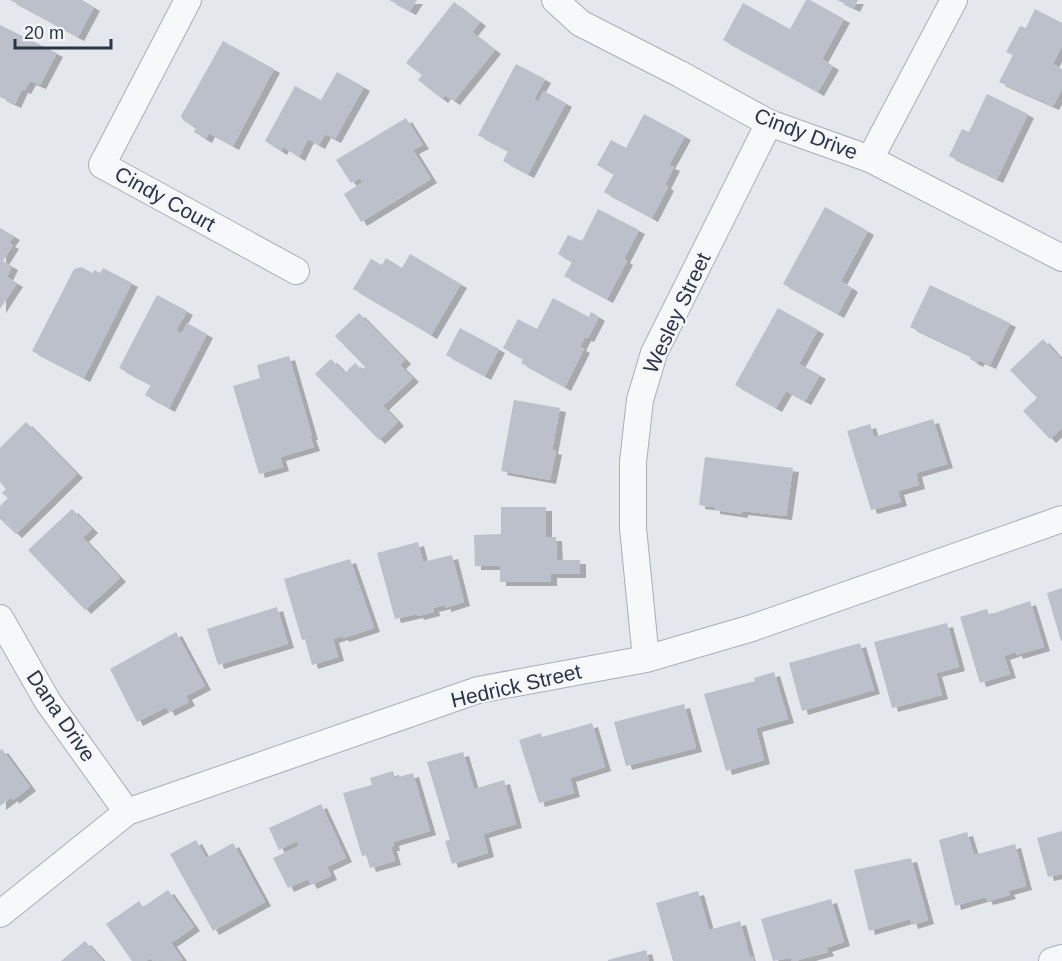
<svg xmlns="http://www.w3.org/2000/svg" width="1062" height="961" font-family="Helvetica,sans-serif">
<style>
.building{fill:#bbc0ca;filter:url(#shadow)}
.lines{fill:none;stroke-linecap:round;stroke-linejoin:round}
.street-casing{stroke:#a9aeb7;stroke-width:28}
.street{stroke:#f7f8fa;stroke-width:26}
.labels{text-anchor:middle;stroke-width:4.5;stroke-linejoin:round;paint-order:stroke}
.street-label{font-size:21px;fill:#2b3445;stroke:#f4f6f9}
</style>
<defs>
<filter id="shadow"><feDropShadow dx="6" dy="4" stdDeviation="0" flood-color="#0004"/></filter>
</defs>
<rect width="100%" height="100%" fill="#e4e7ec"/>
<path class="building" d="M10 0H82L94 7 78 37Z
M389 0H417L410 11Z
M806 0H810L844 19 822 59 833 66 818 92 723 40 743 3 790 29Z
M837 0H858L854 8Z
M454 2 480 22 472 32 495 50 454 101 445 95 442 99 418 80 422 75 406 63Z
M1035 9 1062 23V46L1053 64 1062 69V89L1053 106 999 82 1013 55 1006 52 1020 26 1026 28Z
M0 25 57 53 40 85 30 81 25 90 22 89 15 104 0 97Z
M223 41 274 69 233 146 209 133 206 139 194 132 197 125 193 126 184 121 181 116Z
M516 64 545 79 534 99 538 102 544 91 566 103 528 174 503 161 508 151 478 135Z
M337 72 364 87 335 139 325 134 319 145 308 139 299 157 283 147 281 151 265 141 295 86 321 100Z
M987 94 1028 114 997 179 949 156 962 129 969 132Z
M644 114 685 136 669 165 674 167 665 185 668 187 652 218 604 192 614 174 597 165 611 140 626 148Z
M406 118 423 145 413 150 431 179 361 222 344 194 363 182 360 178 351 183 336 160Z
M825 207 868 231 841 281 852 288 838 314 783 284Z
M598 209 639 230 624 259 627 261 607 299 564 276 572 262 558 254 568 235 582 241Z
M0 228 14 236 9 243 13 245 3 261 12 266 7 277 17 283 0 309Z
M410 254 461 284 431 335 353 289 371 259 382 265 386 258 402 268Z
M81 267 91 272 92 274 94 270 100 273 103 268 132 283 84 378 32 351 74 269Z
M930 285 1010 323 990 365 979 360 977 363 970 359 971 356 910 327Z
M157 295 187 311 176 331 182 333 187 323 207 334 169 408 145 395 151 385 119 368Z
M553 298 589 317 591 312 599 317 588 338 585 337 580 347 584 349 565 387 521 363 523 359 503 348 518 319 537 329Z
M778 308 818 330 799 364 820 375 805 401 786 391 776 408 735 385Z
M359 313 405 360 400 365 413 378 383 406 398 422 379 440 315 374 331 359 345 373 355 363 362 370 365 367 335 336Z
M460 328 499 349 485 376 446 355Z
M1043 339 1062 360V428L1050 439 1023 411 1037 398 1010 370Z
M289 356 312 436H310L314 447 280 457 283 467 259 474 233 386 260 378 257 365Z
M514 400 560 408 552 450 556 451 550 480 501 471Z
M933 419 947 464 916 473 919 485 898 491 901 502 871 510 847 431 870 424 874 437Z
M26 422 77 474 16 534 0 519V506L8 498 2 493 6 489 0 482V448Z
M705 457 793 468 786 516 742 511V514L714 510V507L699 505Z
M501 507H546V537H556L557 560H580V574H551V582H500V566H475L474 535 501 534Z
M72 509 92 529 83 538 120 578 85 610 28 550Z
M418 542 423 562 452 555 464 602 445 608V605L433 608 434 612 418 616 417 614 395 619 377 553Z
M350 559 374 628 343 638 342 636 333 639 338 657 312 665 305 639 302 640 284 579Z
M1062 588V641H1061L1047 593Z
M1030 601 1044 647 1017 655 1016 652 1004 656 1010 674 980 683 960 617 987 609 989 615Z
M277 607 288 644 218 665 207 629Z
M947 623 959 667 936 673 942 695 892 708 874 642Z
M176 632 205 686 186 696 189 702 169 712 166 707 137 722 110 669Z
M860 643 874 690 802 711 789 663Z
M774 672 788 719 756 728 764 760 726 771 704 694 755 681 754 678Z
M684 704 696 748 626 766 614 722Z
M592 723 605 767 570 778 574 793 539 803 519 740 541 733 542 737Z
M2 749 30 787 13 800 12 797 0 806V750Z
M463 752 474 789 504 780 516 824 483 834 488 853 452 864 445 841 450 840 427 762Z
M393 771 395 778 413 773 430 831 393 842 394 847H391L395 861 370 868 366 855 362 856 343 793 372 785 370 778Z
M321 804 346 858 327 867 331 876 311 885 308 879 288 888 273 858 299 846 297 841 279 850 269 828Z
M1062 831V874L1048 877 1037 838Z
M967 832 974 855 1015 844 1026 886 1008 891 1010 895 987 901 985 897 955 906 939 840Z
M196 840 206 858 233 843 265 902 213 931 170 854Z
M911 858 928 920 912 925 910 919 869 931 854 870Z
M168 890 194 927 171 943 183 960 153 961 150 958 146 961H132L106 924 139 901 143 907Z
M698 891 709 930 740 921 750 958 753 957 754 961H673L656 903Z
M831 899 844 942 826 948 828 952 795 961H791V958L773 961 761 919Z
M85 941 103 961H61Z
M646 950 649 961H608V960Z"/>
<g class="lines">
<defs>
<path id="street" d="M188 0 102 165 296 271
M555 0 580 23 680 74 769 123 870 159 1062 258
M870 159 954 0
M0 618 48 702 127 812
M646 659 633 528V462L640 400 654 353 769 123
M0 914 127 812 478 690 646 659 752 628 1062 519
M1052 961 1062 958"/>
</defs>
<use href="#street" class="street-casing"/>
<use href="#street" class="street"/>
</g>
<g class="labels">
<g class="street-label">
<text transform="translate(806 134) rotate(21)" y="7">Cindy Drive</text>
<text transform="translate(165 199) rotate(29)" y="7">Cindy Court</text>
<text transform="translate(677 313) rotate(-65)" y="7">Wesley Street</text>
<text transform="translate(516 686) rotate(-13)" y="7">Hedrick Street</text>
<text transform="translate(61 716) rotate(56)" y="7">Dana Drive</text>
</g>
</g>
<path d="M15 39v9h96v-9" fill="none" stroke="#2b3445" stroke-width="3"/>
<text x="24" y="39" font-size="18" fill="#2b3445" stroke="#f4f6f9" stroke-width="4.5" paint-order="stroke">20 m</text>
</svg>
